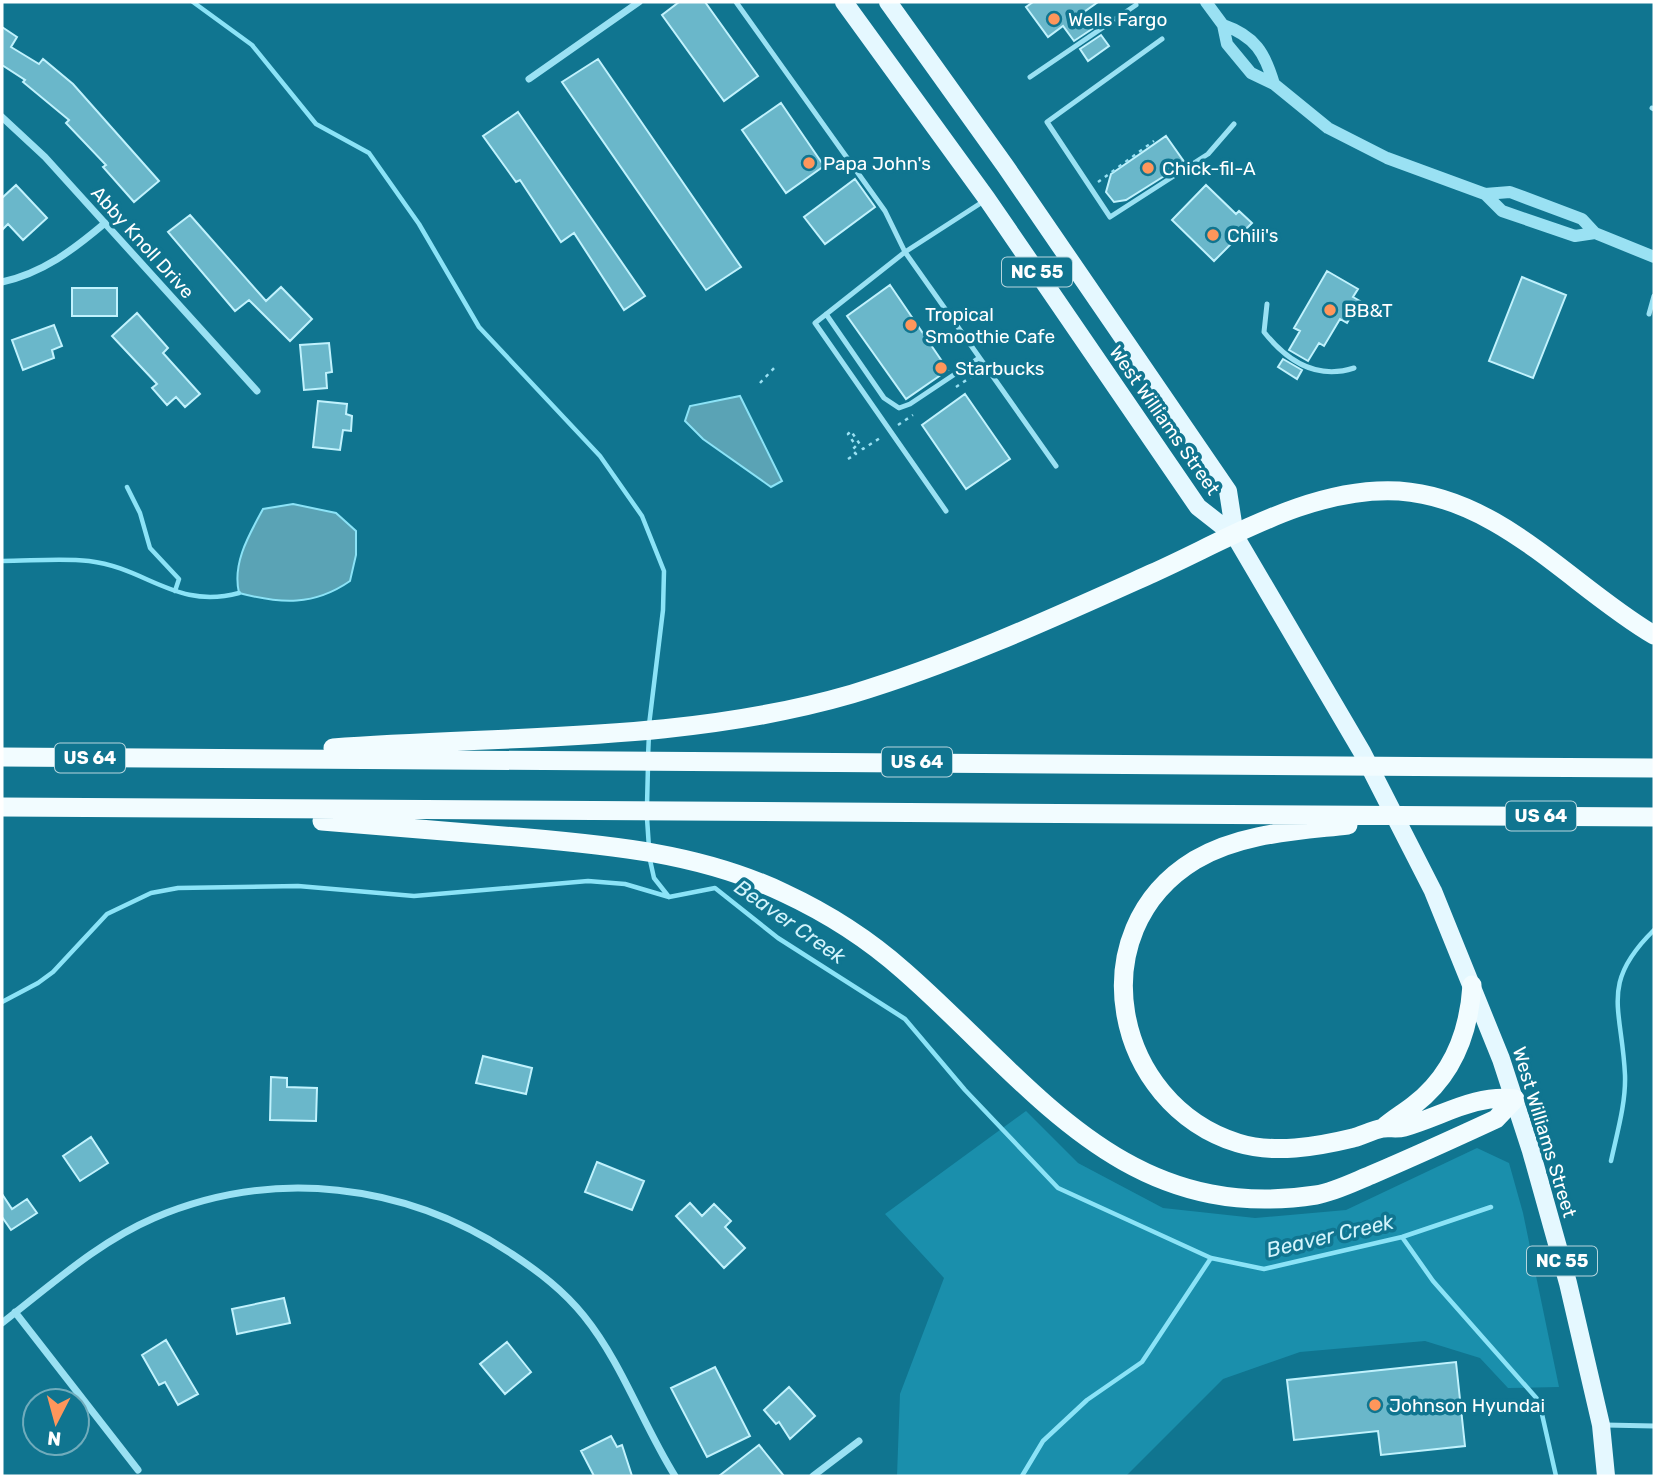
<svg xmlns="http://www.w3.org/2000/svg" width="1656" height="1478" font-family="Rubik,sans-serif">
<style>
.green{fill:#1a8fac}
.water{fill:#5aa3b5;stroke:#8be3f7;stroke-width:2}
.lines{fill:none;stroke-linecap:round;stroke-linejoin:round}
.stream{stroke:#8be3f7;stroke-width:4.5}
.building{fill:#6ab7ca;stroke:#c1f2fd;stroke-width:2}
.path{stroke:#9ae1f3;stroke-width:2.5;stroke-dasharray:3.5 5;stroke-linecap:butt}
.service{stroke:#9ae1f3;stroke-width:5}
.minor{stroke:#9ae1f3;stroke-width:7}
.tertiary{stroke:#9ae1f3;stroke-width:12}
.primary{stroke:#e5f8ff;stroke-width:18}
.trunk{stroke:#f2fcff;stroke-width:19}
.poi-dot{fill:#ff965b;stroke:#107590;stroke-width:2.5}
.labels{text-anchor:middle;stroke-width:7;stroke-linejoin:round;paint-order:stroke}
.shield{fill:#107590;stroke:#b7d6de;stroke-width:2}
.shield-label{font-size:18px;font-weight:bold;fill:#fff}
.poi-label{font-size:19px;fill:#fff;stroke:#107590;text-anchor:start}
.street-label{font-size:19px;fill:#fff;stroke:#107590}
.water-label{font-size:21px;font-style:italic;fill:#d2f4fc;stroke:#107590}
</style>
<rect width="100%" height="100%" fill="#107590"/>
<path class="green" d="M1026 1111 1078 1163 1163 1208 1255 1218 1346 1210 1477 1148 1509 1163 1523 1213 1559 1387 1508 1388 1480 1358 1425 1341 1300 1352 1223 1379 1126 1476H897L900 1394 944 1278 885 1214Z"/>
<path class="water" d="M740 396 782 481 771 487 703 439 685 421 690 406Z
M293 504 336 513 356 531V555L350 581C314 606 281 604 239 593 232 563 249 535 263 509Z"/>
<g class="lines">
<path class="stream" d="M193 2 252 45 316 124 369 153 419 224 479 327 600 456 642 516 664 571 663 610 649 725
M127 487 140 513 150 548 179 579 175 591
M2 561C30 561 61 558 89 561 147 568 176 610 239 593
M648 757 649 734
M647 806 648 765
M647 818 649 848
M650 860 654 878 669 897
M2 1002 38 983 53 972 107 914 151 893 178 888 298 886 414 896 588 881 625 884 669 897 715 888 778 938 905 1019 965 1090 1058 1188 1211 1258 1264 1269 1402 1237 1491 1207
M1611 1161C1617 1133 1626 1103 1625 1075 1622 1008 1599 984 1654 930
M1402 1237 1433 1281 1539 1401 1556 1476
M1022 1476 1043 1441 1087 1400 1142 1362 1211 1258"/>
</g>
<path class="building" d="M679 2H705L758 76 724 101 662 15Z
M1033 2H1098L1084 12 1095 27 1074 41 1063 26 1048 37 1026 7Z
M2 27 17 37 11 47 39 64 43 59 73 84 159 181 134 202 103 167 106 165 66 123 69 120 23 82 25 80 2 65Z
M1101 35 1109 46 1088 61 1080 49Z
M598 59 741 267 706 290 562 82Z
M781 103 824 166 786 193 742 130Z
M518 112 645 296 624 310 574 233 561 242 520 180 516 182 483 136Z
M1166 136 1185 163 1126 200 1114 202 1106 192 1111 174Z
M855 179 875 207 825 244 804 217Z
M16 185 47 218 23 240 8 224 2 230V198Z
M1206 185 1236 214 1239 211 1252 223 1214 261 1172 220Z
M190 215 266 301 281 287 312 319 290 341 249 300 235 311 168 232Z
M1327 271 1358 289 1353 297 1360 301 1347 323 1340 319 1324 346 1319 343 1308 361 1289 350 1300 331 1294 328Z
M1522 277 1566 295 1533 378 1489 361Z
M890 285 948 370 906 399 847 316Z
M72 288H117V316H72Z
M137 313 168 348 163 353 200 394 185 407 176 397 167 405 152 388 157 384 112 336Z
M54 325 62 346 52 350 54 358 23 370 12 340Z
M329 343 332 372 326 373 327 388 304 390 300 345Z
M1283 359 1302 370 1297 379 1278 367Z
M965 394 1010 459 966 489 922 425Z
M318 401 347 404 346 414 352 416 351 431 343 430 340 450 313 447Z
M483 1056 532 1068 526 1094 476 1083Z
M271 1077 287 1078V1087L317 1088 316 1121 270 1120Z
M91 1137 108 1163 80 1181 63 1156Z
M597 1162 644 1181 632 1210 585 1192Z
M2 1194 12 1209 27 1199 37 1213 11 1230 2 1217Z
M690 1203 702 1216 714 1204 731 1221 725 1227 745 1248 724 1268 676 1216Z
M284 1298 290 1323 237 1334 232 1309Z
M166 1340 198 1394 178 1405 165 1382 159 1385 142 1355Z
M507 1342 531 1372 505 1394 480 1364Z
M1456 1362 1465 1446 1381 1455 1378 1431 1294 1440 1287 1380Z
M715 1367 750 1436 707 1457 671 1388Z
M789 1387 815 1416 790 1439 779 1422 776 1424 764 1410Z
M611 1436 617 1447 622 1445 632 1476H594L581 1451Z
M759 1445 784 1476H719L755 1448Z"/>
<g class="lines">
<path class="path" d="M1098 182 1154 141
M760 383 775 367
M956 387 974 375
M898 425 913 415
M848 459 856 454 852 450 856 446 848 434 851 431 863 449 880 438"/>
<path class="service" d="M736 2 885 211 905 252 815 323 946 511
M1162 39 1047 122 1110 217 1208 154 1234 124
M1030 77 1136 5
M1652 108 1654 109
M984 201 905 252 1056 466
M1267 304 1264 332C1287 361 1317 380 1354 368
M826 314 884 398 899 408 910 404 979 358
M1649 314 1654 296
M1605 1425 1654 1426"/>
<path class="minor" d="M529 79 639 2
M2 117 45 157 257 391
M2 282C43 273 73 250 105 223
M15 1312 138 1470
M2 1323C50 1286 98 1242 154 1218 273 1167 406 1183 512 1254 539 1272 563 1290 584 1316 622 1363 643 1425 675 1476
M813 1476 859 1441"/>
<path class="tertiary" d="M1206 2 1223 25 1227 44 1251 73 1274 84 1328 128 1387 158 1485 194 1502 211 1575 236 1595 233
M1223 25C1255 36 1265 53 1274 84
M1485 194 1510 192 1582 219 1595 233 1654 257"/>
<path class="primary" d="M844 2 987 199 1198 507 1235 536 1362 752 1433 891 1501 1059 1531 1151 1568 1283 1601 1425 1606 1476
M888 2 1006 167 1228 491 1235 536"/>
<path class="trunk" d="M333 748C508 735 683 743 852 694 955 663 1055 617 1153 573 1229 539 1312 486 1399 491 1501 498 1572 587 1654 635
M2 757 1654 768
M2 807 1654 817
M322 821C387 826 452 832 517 837 609 845 700 853 784 893 827 913 868 939 904 971 1032 1083 1122 1225 1316 1195 1334 1192 1354 1182 1371 1175 1413 1157 1455 1138 1496 1119L1515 1099
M1348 825C1296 831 1241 833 1195 860 1078 931 1113 1104 1238 1143 1274 1154 1316 1147 1353 1138 1363 1135 1373 1130 1383 1128 1390 1127 1397 1129 1404 1127 1443 1116 1474 1094 1515 1099
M1383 1128C1393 1119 1404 1113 1414 1105 1453 1075 1469 1033 1472 985"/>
</g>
<g class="poi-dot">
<circle cx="1054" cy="19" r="7"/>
<circle cx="809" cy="163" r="7"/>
<circle cx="1148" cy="168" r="7"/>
<circle cx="1213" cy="235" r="7"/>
<circle cx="1330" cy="310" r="7"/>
<circle cx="911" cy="325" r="7"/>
<circle cx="941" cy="368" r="7"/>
<circle cx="1375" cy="1405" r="7"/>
</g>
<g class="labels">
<g class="shield">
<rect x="1002" y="257.5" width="70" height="29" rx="5"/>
<rect x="55" y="743.5" width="70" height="29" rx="5"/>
<rect x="882" y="747.5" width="70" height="29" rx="5"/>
<rect x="1506" y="801.5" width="70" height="29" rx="5"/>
<rect x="1527" y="1246.5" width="70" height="29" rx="5"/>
</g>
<g class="shield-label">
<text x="1037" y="278">NC 55</text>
<text x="90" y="764">US 64</text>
<text x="917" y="768">US 64</text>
<text x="1541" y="822">US 64</text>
<text x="1562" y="1267">NC 55</text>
</g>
<g class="poi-label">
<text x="1068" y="26">Wells Fargo</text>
<text x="823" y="170">Papa John's</text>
<text x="1162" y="175">Chick-fil-A</text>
<text x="1227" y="242">Chili's</text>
<text x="1344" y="317">BB&amp;T</text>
<text x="925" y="321">Tropical<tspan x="925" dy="22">Smoothie Cafe</tspan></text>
<text x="955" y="375">Starbucks</text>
<text x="1389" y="1412">Johnson Hyundai</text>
</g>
<g class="street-label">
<text transform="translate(143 242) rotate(48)" y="7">Abby Knoll Drive</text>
<text transform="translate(1165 420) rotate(55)" y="7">West Williams Street</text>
<text transform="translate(1545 1132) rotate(73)" y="7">West Williams Street</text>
</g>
<g class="water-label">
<text transform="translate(790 922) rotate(35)" y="7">Beaver Creek</text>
<text transform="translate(1330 1236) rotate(-13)" y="7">Beaver Creek</text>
</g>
</g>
<rect width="1656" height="1478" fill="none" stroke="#ffffff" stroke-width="7"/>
<g transform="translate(56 1422) rotate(186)"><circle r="33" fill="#107590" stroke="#70acbc" stroke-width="2"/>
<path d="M0-5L12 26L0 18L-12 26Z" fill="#ff965b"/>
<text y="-10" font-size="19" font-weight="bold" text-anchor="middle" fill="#ffffff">N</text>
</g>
</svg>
